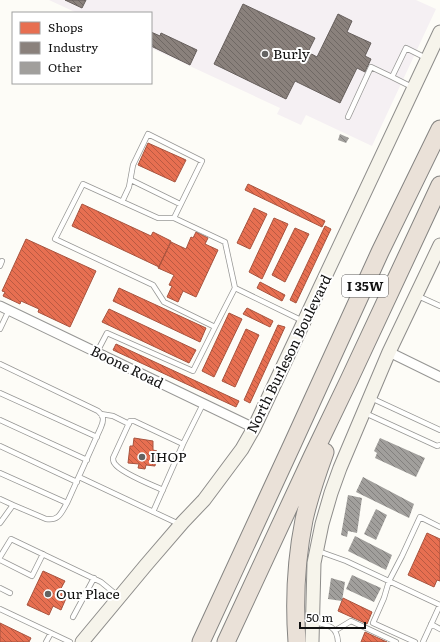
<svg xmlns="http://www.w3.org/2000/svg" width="440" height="642" font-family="Literata,serif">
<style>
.industrial{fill:#f5f0f3}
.shops{fill:url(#shops-back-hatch);stroke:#a7533e}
.industry{fill:url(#industry-back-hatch);stroke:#665f5c}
.building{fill:url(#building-back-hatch)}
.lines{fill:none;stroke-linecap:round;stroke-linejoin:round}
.lane-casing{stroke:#979795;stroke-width:6}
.street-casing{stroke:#979795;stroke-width:11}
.secondary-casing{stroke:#8e8d8b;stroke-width:15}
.highway-casing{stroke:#858482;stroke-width:19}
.lane{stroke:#fffffe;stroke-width:4.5}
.street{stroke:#fffffe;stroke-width:9}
.secondary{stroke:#f6f4eb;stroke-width:13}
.highway{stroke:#eae1d8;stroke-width:17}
.poi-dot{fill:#646362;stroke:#fff;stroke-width:1.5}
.labels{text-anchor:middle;stroke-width:4;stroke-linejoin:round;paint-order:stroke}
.shield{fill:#fff;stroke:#585858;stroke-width:1}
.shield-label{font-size:13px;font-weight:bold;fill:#111}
.poi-label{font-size:14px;fill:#111;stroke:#fff;text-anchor:start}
.street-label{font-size:14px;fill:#111;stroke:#fff}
</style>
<defs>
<pattern id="shops-back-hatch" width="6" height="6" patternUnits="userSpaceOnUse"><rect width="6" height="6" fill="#e76f51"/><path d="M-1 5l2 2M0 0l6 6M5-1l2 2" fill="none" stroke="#ba5a42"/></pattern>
<pattern id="industry-back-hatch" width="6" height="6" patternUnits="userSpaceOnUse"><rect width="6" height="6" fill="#8a817c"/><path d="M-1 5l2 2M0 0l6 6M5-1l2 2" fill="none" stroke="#6f6864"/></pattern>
<pattern id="building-back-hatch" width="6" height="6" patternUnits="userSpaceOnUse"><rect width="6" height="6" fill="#a19f9c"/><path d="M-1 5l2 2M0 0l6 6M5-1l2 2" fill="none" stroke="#82807e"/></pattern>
</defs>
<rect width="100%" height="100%" fill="#fdfcf7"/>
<path class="industrial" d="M49 0H416L436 9 372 146 306 115 301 125 277 114 280 108 151 48V13H77Z"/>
<path class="shops" d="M148 143 186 160 175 182 138 165Z
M248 184 325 221 322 227 245 190Z
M82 204 151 236 153 232 171 241 159 267 72 226Z
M254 208 267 214 250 249 237 243Z
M274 218 288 224 262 279 249 272Z
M325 226 331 229 296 303 290 300Z
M295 228 309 234 285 282 272 275Z
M196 232 208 238 205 244 218 250 196 297 183 291 178 302 167 297 172 286 169 285 174 275 158 268 171 242 186 249 191 237 193 238Z
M26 239 96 271 70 327 38 312 39 309 21 301 20 304 3 296 5 292 2 291Z
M260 282 285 295 282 301 257 288Z
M119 288 206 328 200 342 113 301Z
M247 308 273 321 270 327 243 314Z
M109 309 196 350 189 363 102 322Z
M229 313 242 319 214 377 202 371Z
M278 325 285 327 250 403 244 400Z
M246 329 259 335 235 387 222 381Z
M116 344 239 401 236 407 113 350Z
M134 438 153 441V450L157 451 155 466 146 465 145 469 138 468 139 464 128 463 130 446H133Z
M427 533 440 539V581L437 580 434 587 408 575Z
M43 571 65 581 59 592 67 596 61 610 53 606 49 615 27 605Z
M343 598 372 612 367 624 338 611Z
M0 623 31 638 29 642H0Z
M365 632 387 642H361Z"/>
<path class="industry" d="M65 0H86L82 8Z
M243 4 315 38 308 52 317 57 338 14 352 21 347 32 371 43 365 56 371 59 365 72 357 68 340 103 295 81 286 99 214 64Z
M151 32 160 36 161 33 197 50 190 65 151 46Z"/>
<path class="building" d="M340 134 349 138 346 143 338 140Z
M380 438 425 458 416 477 375 458 377 453 374 451Z
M363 477 414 504 409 518 356 492Z
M348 495 362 498 357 533 348 531 347 537 341 535Z
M376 509 387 515 376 540 364 534Z
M355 536 392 555 386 570 348 551Z
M352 575 381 588 374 602 346 589Z
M331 578 345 582 342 601 328 599Z"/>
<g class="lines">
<defs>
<path id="lane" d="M412 87 392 77 406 48 426 58
M348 117 371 67 392 77
M131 180 180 204
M122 202 129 187 133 165 148 134 202 161 174 218
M0 266 2 261
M418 296 440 306
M215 327 235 288
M0 329 9 310
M97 352 107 333 193 371 215 327 164 302 153 285 55 239 83 184 158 218H174L225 242 235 288 303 321
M0 364 98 411C104 416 104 420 101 427L67 503C61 513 59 521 46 519L13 505 0 523
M0 393 97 437
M371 398 440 430
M365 413 437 446 440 445
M101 414 113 416 129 424
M0 420 87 460
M183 444 203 404
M0 446 77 482
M0 473 67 503
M79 477 179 524
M0 499 13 505
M153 512 183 444 134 421H130L113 458C113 461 113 462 115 464 121 473 152 485 163 490
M318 551 346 561 440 605
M0 557 11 539 101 582 118 596
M0 560 32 576 43 554
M0 588 10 593
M0 609 70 642
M73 617 94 578
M313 622C327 625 337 625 338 642
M431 624 440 629
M336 630 351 621 396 642
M46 642 51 633
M415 642 373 623 384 598 389 581 402 556 420 517 440 527
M423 642 440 605"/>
<path id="street" d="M0 306 254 428
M389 352 440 377"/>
<path id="secondary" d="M82 642 146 565 183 522 204 500 242 449 254 428 440 32
M312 642 314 563 322 524 331 493 340 468 389 352 440 245"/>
<path id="highway" d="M201 642 292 445 380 252 440 129
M226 642 312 457 349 380 440 185
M297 642C294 601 296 560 304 520 309 497 317 474 325 452"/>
</defs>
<use href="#lane" class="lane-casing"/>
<use href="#street" class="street-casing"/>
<use href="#secondary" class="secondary-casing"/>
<use href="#highway" class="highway-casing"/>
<use href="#lane" class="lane"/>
<use href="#street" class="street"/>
<use href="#secondary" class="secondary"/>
<use href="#highway" class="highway"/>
</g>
<g class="poi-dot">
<circle cx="265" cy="54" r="4"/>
<circle cx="142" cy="457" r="4"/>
<circle cx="48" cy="594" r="4"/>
</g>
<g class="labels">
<rect class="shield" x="342" y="275" width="46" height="22" rx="3"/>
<g class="shield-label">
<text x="365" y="291">I 35W</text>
</g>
<g class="poi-label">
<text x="273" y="59">Burly</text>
<text x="150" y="462">IHOP</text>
<text x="56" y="599">Our Place</text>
</g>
<g class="street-label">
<text transform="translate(289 354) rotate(-64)" y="5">North Burleson Boulevard</text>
<text transform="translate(127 367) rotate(26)" y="5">Boone Road</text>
</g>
</g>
<rect x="12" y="12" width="140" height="72" fill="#ffffff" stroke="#a0a0a0"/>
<rect x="20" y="22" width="20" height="12" fill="#e76f51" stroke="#a0a0a0"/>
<text x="48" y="32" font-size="12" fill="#111111">Shops</text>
<rect x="20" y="42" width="20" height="12" fill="#8a817c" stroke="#a0a0a0"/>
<text x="48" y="52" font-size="12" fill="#111111">Industry</text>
<rect x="20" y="62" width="20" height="12" fill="#a19f9c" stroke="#a0a0a0"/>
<text x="48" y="72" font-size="12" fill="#111111">Other</text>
<path d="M300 622v6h65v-6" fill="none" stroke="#111111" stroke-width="2"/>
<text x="306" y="622" font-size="12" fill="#111111" stroke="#ffffff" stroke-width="3" paint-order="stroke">50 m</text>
</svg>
